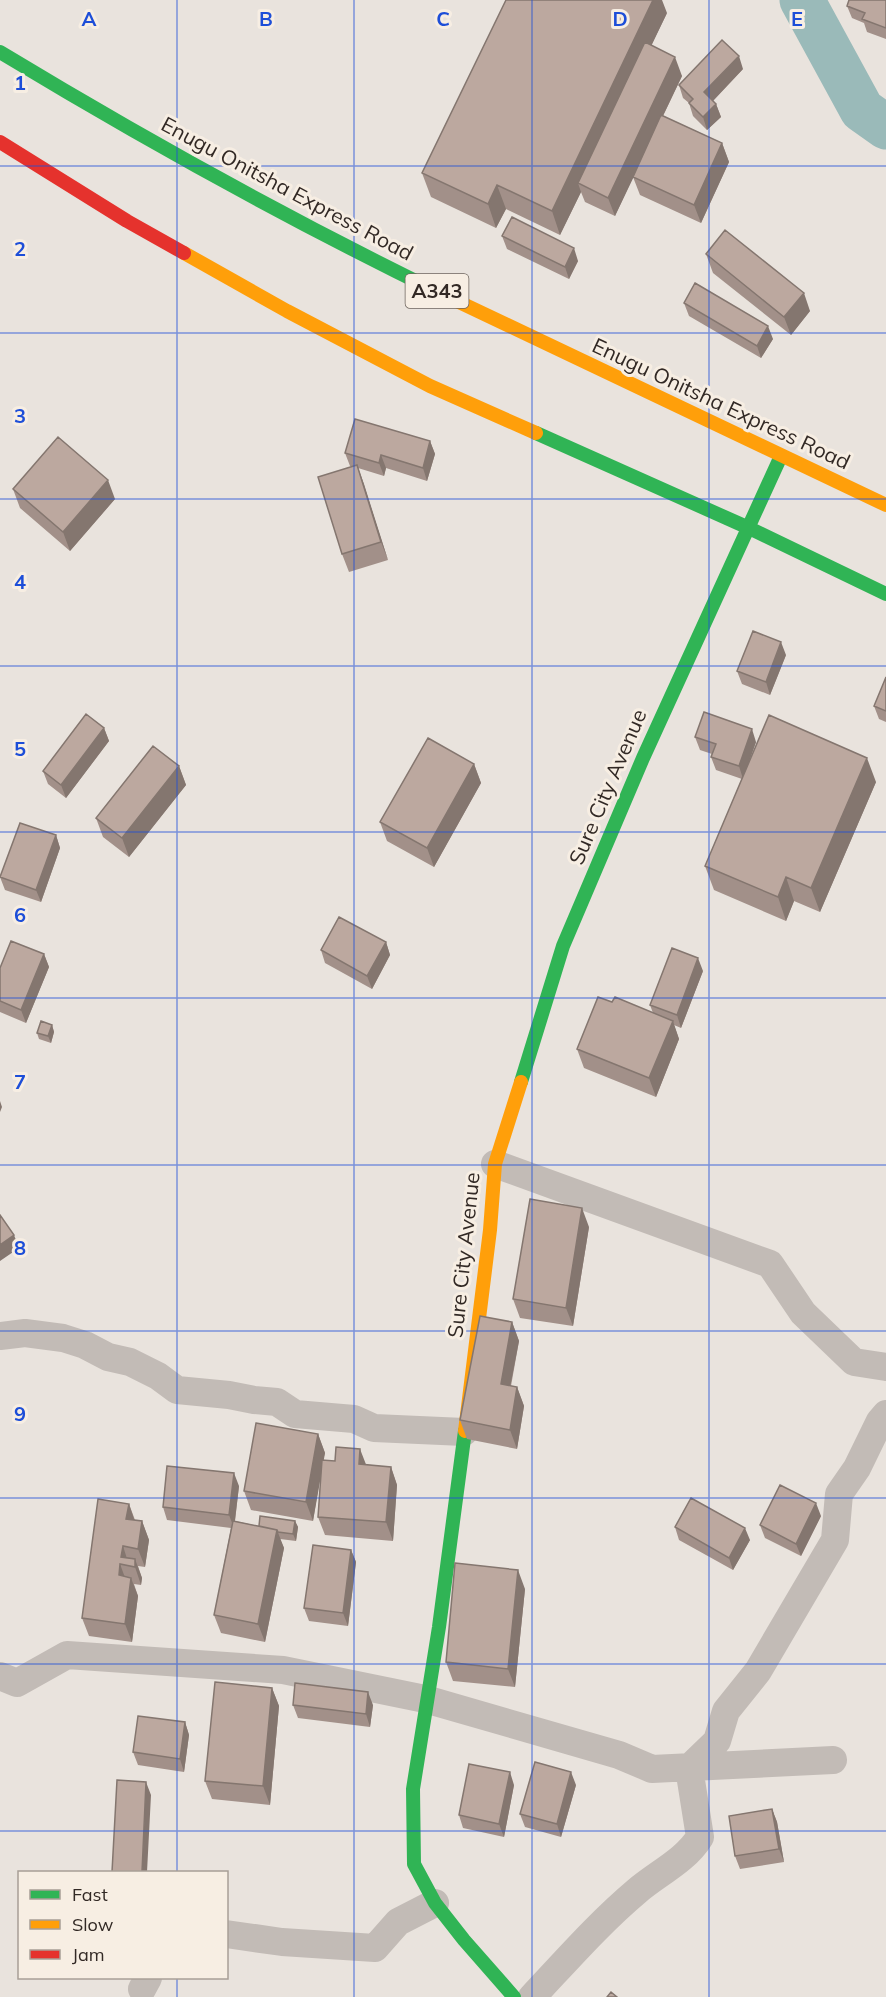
<svg xmlns="http://www.w3.org/2000/svg" width="886" height="1997" font-family="Mulish,sans-serif">
<style>
.lines{fill:none;stroke-linecap:round;stroke-linejoin:round}
.river{stroke:#9abab9;stroke-width:45}
.street{stroke:#c2bbb6;stroke-width:28}
.fast{stroke:#30b455;stroke-width:14}
.slow{stroke:#ff9f0a;stroke-width:14}
.jam{stroke:#e5322d;stroke-width:14}
.wall{fill:#a29089}
.shaded-wall{fill:#84766f}
.building{fill:#bca89f;stroke:#84766f;stroke-width:1.5}
.grid{fill:none;stroke:#1d4ed8;stroke-width:1.5;stroke-opacity:0.55}
.labels{text-anchor:middle;stroke-width:6;stroke-linejoin:round;paint-order:stroke}
.shield{fill:#f7eee3;stroke:#6d645e;stroke-width:1.5}
.shield-label{font-size:20px;font-weight:bold;fill:#322925}
.street-label{font-size:21px;fill:#322925;stroke:#f7eee3}
.grid-label{font-size:20px;text-anchor:middle;font-weight:bold;fill:#1d4ed8;stroke:#f7eee3;stroke-width:6;stroke-linejoin:round;paint-order:stroke}
</style>
<rect width="100%" height="100%" fill="#e9e3dd"/>
<g class="lines">
<path class="river" d="M802 0 862 110 886 127"/>
<path class="street" d="M495 1164 770 1264 803 1313 854 1362 886 1367
M0 1336 25 1333 63 1338 85 1345 108 1357 130 1362 158 1376 177 1390 229 1395 254 1400 277 1402 295 1414 354 1419 374 1428 464 1432
M0 1676 17 1683 67 1655 283 1670 425 1699 619 1755 652 1769 833 1760
M226 1934 282 1942 375 1948 398 1922 435 1903
M142 1989 148 1978
M532 1997C566 1961 599 1923 637 1891 658 1873 685 1861 700 1837L689 1768 717 1741 726 1711 758 1671 835 1540 839 1494 857 1468 880 1421 886 1414"/>
<path class="fast" d="M0 52C144 139 290 220 442 294
M536 433 749 528 886 594
M521 1082 563 946 643 758 781 456
M465 1431 439 1627 413 1789 414 1864 435 1903 464 1940 514 1997"/>
<path class="slow" d="M184 253 287 311 430 386 536 433
M442 294 886 505
M465 1431 490 1230 495 1164 521 1082"/>
<path class="jam" d="M0 142 127 221 184 253"/>
</g>
<path class="wall" d="M886 0V39L867 32 864 23 852 18 847 6Z
M667 13 651 46 682 76 663 116 722 143 729 162 701 223 640 195 633 177 615 216 585 202 581 192 560 235 506 209 496 228 431 197 422 173Z
M743 69 713 101 716 104 721 117 707 130 693 116 689 103 683 98 679 85Z
M502 236 578 261 569 279 507 249Z
M706 254 810 311 791 335 713 273Z
M684 303 773 339 761 358 689 316Z
M430 441 435 454 427 481 386 468 384 476 358 468 388 560 349 572 342 554 352 466H350L345 453Z
M13 489 115 499 70 551 20 508Z
M786 655 770 695 742 684 737 671Z
M886 677V722L879 719 874 706Z
M104 728 109 741 66 798 48 784 43 771Z
M695 737 756 742 749 762 876 782 820 912 794 901 786 921 714 890 705 866 742 779 716 770 711 757 712 754 700 750Z
M474 764 481 783 434 867 387 841 380 822Z
M179 766 186 785 129 857 103 837 96 818Z
M56 835 60 848 41 902 5 890 0 877Z
M386 942 390 955 372 989 325 963 321 950Z
M44 954 49 967 26 1023 0 1012V968Z
M703 971 681 1028 674 1025 679 1039 656 1097 584 1068 577 1049 612 1002 653 1013 650 1005Z
M52 1025 54 1032 51 1043 39 1039 37 1033Z
M589 1227 573 1326 520 1318 513 1299Z
M512 1322 519 1341 511 1386 517 1387 524 1406 517 1449 467 1439 460 1420Z
M318 1434 325 1453 323 1460 391 1467 397 1485 393 1541 325 1535 318 1517 321 1472 313 1521 251 1510 244 1491Z
M239 1486 235 1521 259 1526 295 1521 298 1527 296 1541 280 1539 284 1548 265 1642 221 1633 214 1615 231 1528 167 1520 163 1507Z
M129 1504 135 1520 142 1521 149 1540 145 1567 138 1566 142 1578 141 1585 134 1584 138 1596 132 1642 89 1636 82 1618Z
M821 1516 801 1556 765 1538 760 1525Z
M675 1527 750 1540 733 1570 679 1540Z
M351 1550 356 1562 348 1626 309 1621 304 1608Z
M525 1589 515 1687 453 1681 446 1662Z
M272 1688 279 1706 270 1805 212 1799 205 1781Z
M293 1705H373L370 1727 298 1718Z
M185 1722 189 1735 184 1772 138 1765 133 1752Z
M514 1785 504 1837 463 1828 459 1815Z
M576 1785 561 1837 525 1827 520 1814Z
M772 1809 777 1822 784 1862 740 1869 735 1856Z"/>
<path class="shaded-wall" d="M653 0H662L667 13 584 186 578 183 581 192 560 235 552 211Z
M739 56 743 69 709 105 704 92Z
M675 57 682 76 615 216 608 198Z
M716 104 721 117 707 130 703 117Z
M722 143 729 162 701 223 694 205Z
M497 185 506 209 496 228 488 204Z
M574 248 578 261 569 279 565 267Z
M804 293 810 311 791 335 784 317Z
M768 326 773 339 761 358 757 346Z
M430 441 435 454 427 481 423 468Z
M381 455 386 468 384 476 379 463Z
M357 465 364 484 388 560 381 542Z
M108 480 115 499 70 551 63 532Z
M781 642 786 655 770 695 766 682Z
M104 728 109 741 66 798 61 785Z
M752 729 756 742 743 779 739 766Z
M867 758 876 782 820 912 811 888Z
M474 764 481 783 434 867 427 848Z
M179 766 186 785 129 857 122 838Z
M56 835 60 848 41 902 36 890Z
M786 877 794 901 786 921 778 897Z
M386 942 390 955 372 989 367 976Z
M44 954 49 967 26 1023 21 1010Z
M698 958 703 971 681 1028 677 1015Z
M673 1021 679 1039 656 1097 649 1078Z
M52 1025 54 1032 51 1043 48 1036Z
M0 1101 2 1107 0 1112Z
M582 1208 589 1227 573 1326 566 1308Z
M14 1235 19 1248 0 1261V1245Z
M512 1322 519 1341 507 1403 501 1384Z
M517 1387 524 1406 517 1449 510 1430Z
M318 1434 325 1453 313 1521 306 1502Z
M360 1449 367 1467 359 1464Z
M391 1467 397 1485 393 1541 386 1522Z
M234 1473 239 1486 234 1528 229 1515Z
M816 1503 821 1516 801 1556 796 1544Z
M129 1504 135 1522 126 1519Z
M142 1521 149 1540 145 1567 138 1549Z
M295 1521 298 1527 296 1541 293 1534Z
M745 1528 750 1540 733 1570 729 1558Z
M277 1530 284 1548 265 1642 258 1624Z
M123 1546 129 1565 121 1557Z
M351 1550 356 1562 348 1626 343 1613Z
M135 1559 142 1578 141 1585 135 1567Z
M120 1564 127 1583 119 1575Z
M518 1570 525 1589 515 1687 508 1669Z
M131 1578 138 1596 132 1642 125 1624Z
M272 1688 279 1706 270 1805 263 1786Z
M368 1692 373 1705 370 1727 366 1714Z
M185 1722 189 1735 184 1772 180 1759Z
M510 1772 514 1785 504 1837 499 1824Z
M571 1772 576 1785 561 1837 557 1824Z
M146 1782 151 1795 147 1872H142Z
M772 1809 777 1822 784 1862 779 1849Z"/>
<path class="building" d="M506 0H653L552 211 497 185 488 204 422 173Z
M849 0H886V28L862 19 865 13 847 6Z
M722 40 739 56 704 92 716 104 703 117 689 103 693 99 679 85Z
M645 42 675 57 608 198 578 183Z
M661 115 722 143 694 205 633 177Z
M512 217 574 248 565 267 502 236Z
M725 230 804 293 784 317 706 254Z
M695 283 768 326 757 346 684 303Z
M355 419 430 441 423 468 381 455 379 463 345 453Z
M58 437 108 480 63 532 13 489Z
M357 465 381 542 342 554 318 477Z
M753 631 781 642 766 682 737 671Z
M886 677V711L874 706Z
M704 712 752 729 739 766 711 757 716 744 695 737Z
M86 714 104 728 61 785 43 771Z
M769 715 867 758 811 888 786 877 778 897 705 866Z
M428 738 474 764 427 848 380 822Z
M153 746 179 766 122 838 96 818Z
M20 823 56 835 36 890 0 877Z
M339 917 386 942 367 976 321 950Z
M11 941 44 954 21 1010 0 1001V968Z
M672 948 698 958 677 1015 650 1005Z
M598 997 612 1002 615 997 673 1021 649 1078 577 1049Z
M41 1021 52 1025 48 1036 37 1033Z
M530 1199 582 1208 566 1308 513 1299Z
M0 1215 14 1235 0 1245Z
M480 1316 512 1322 501 1384 517 1387 510 1430 460 1420Z
M256 1423 318 1434 306 1502 244 1491Z
M336 1447 360 1449 359 1464 391 1467 386 1522 318 1517 322 1460 335 1461Z
M167 1466 234 1473 229 1515 163 1507Z
M780 1485 816 1503 796 1544 760 1525Z
M691 1498 745 1528 729 1558 675 1527Z
M98 1499 129 1504 126 1519 142 1521 138 1549 123 1546 121 1557 135 1559V1567L120 1564 119 1575 131 1578 125 1624 82 1618Z
M260 1516 295 1521 293 1534 278 1532 277 1530 259 1526Z
M233 1521 277 1530 258 1624 214 1615Z
M313 1545 351 1550 343 1613 304 1608Z
M455 1563 518 1570 508 1669 446 1662Z
M215 1682 272 1688 263 1786 205 1781Z
M295 1683 368 1692 366 1714 293 1705Z
M138 1716 185 1722 180 1759 133 1752Z
M535 1762 571 1772 557 1824 520 1814Z
M469 1764 510 1772 499 1824 459 1815Z
M117 1780 146 1782 142 1872H112Z
M772 1809 779 1849 735 1856 729 1816Z
M611 1992 617 1997H607Z"/>
<path class="grid" d="M177 0V1872M354 0V1997M532 0V1997M709 0V1997M0 166H886M0 333H886M0 499H886M0 666H886M0 832H886M0 998H886M0 1165H886M0 1331H886M0 1498H886M0 1664H886M0 1831H886M177 1978V1997"/>
<g class="labels">
<rect class="shield" x="405.5" y="274" width="63" height="34" rx="4.5"/>
<g class="shield-label">
<text x="437" y="298">A343</text>
</g>
<g class="street-label">
<text transform="translate(287 189) rotate(28)" y="7">Enugu Onitsha Express Road</text>
<text transform="translate(721 404) rotate(25)" y="7">Enugu Onitsha Express Road</text>
<text transform="translate(608 787) rotate(-67)" y="7">Sure City Avenue</text>
<text transform="translate(464 1255) rotate(-84)" y="7">Sure City Avenue</text>
</g>
</g>
<g class="grid-label">
<text x="89" y="26">A</text>
<text x="266" y="26">B</text>
<text x="443" y="26">C</text>
<text x="620" y="26">D</text>
<text x="797" y="26">E</text>
<text x="20" y="90">1</text>
<text x="20" y="256">2</text>
<text x="20" y="423">3</text>
<text x="20" y="589">4</text>
<text x="20" y="756">5</text>
<text x="20" y="922">6</text>
<text x="20" y="1089">7</text>
<text x="20" y="1255">8</text>
<text x="20" y="1421">9</text>
</g>
<rect x="18" y="1871" width="210" height="108" fill="#f7eee3" stroke="#a89f97" stroke-width="1.5"/>
<rect x="30" y="1890" width="30" height="9" fill="#30b455" stroke="#a89f97" stroke-width="1.5"/>
<text x="72" y="1901" font-size="18" fill="#322925">Fast</text>
<rect x="30" y="1920" width="30" height="9" fill="#ff9f0a" stroke="#a89f97" stroke-width="1.5"/>
<text x="72" y="1931" font-size="18" fill="#322925">Slow</text>
<rect x="30" y="1950" width="30" height="9" fill="#e5322d" stroke="#a89f97" stroke-width="1.5"/>
<text x="72" y="1961" font-size="18" fill="#322925">Jam</text>
</svg>
